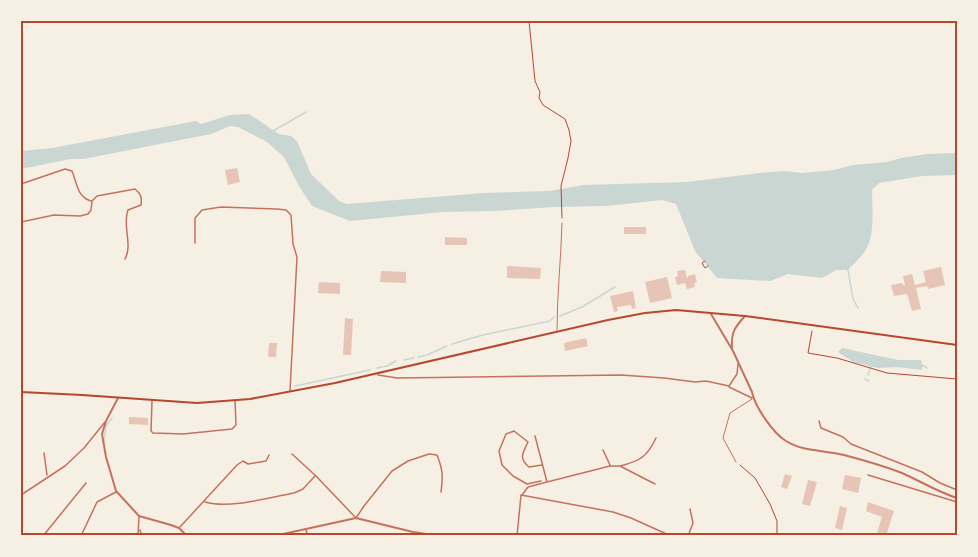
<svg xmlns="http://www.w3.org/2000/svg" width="978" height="557" font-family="'DejaVu Sans',sans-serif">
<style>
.water{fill:#c9d6d2}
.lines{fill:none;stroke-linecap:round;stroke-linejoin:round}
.stream{stroke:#c9d6d2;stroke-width:1.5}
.building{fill:#e6c5b7}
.path{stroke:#b5482f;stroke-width:1}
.service{stroke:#c5725c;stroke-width:1}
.minor{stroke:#c5725c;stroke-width:1.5}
.tertiary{stroke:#c5725c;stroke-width:2}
.secondary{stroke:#b5482f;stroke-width:2}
.neatline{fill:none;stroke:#b5482f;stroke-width:2}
</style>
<rect width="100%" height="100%" fill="#f6efe4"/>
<path class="water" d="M249 114 279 134 291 136 297 141 311 174 339 201 347 204 484 193 550 191 584 185 687 182 760 173 784 171 802 173 834 170 853 165 887 162 901 158 927 154 957 153V175L922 176 879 183 872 190C872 208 875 231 867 248 862 256 855 263 848 270H836L822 278 788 274 770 281 717 278 695 251 676 204 662 200 606 206 554 207 494 211 443 212 350 221 312 206 299 186 284 157 267 142 238 127 230 126 211 134 83 159H71L21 169V151L52 148 196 121 201 124 230 115Z
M842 348 898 360H921L922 365V370L897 367 878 368 853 362 838 352Z"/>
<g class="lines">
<path class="stream" d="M273 131 306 112
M848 270 853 299 858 308
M560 316 582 307 615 287
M452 344 483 335 550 321 554 317
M418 357 427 355 447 346
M404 360 414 358
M922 365 927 368
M377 368 387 366 396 361
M868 375 871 366
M865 379 869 381
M295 386 370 370
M104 441 106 426 112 418"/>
</g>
<path class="building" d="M237 168 240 182 228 185 225 170Z
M624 227H646V234H624Z
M445 237 467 238V245H445Z
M507 266 541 268 540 279 507 278Z
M941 267 945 285 928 289 927 286 916 288 921 309 912 311 907 294 894 296 891 285 902 283 903 285H905L903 276 912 274 915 285 926 282 923 271Z
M685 270 687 278H688V276L695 274 697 282 694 283 695 287 687 289 685 283 677 285 675 277 678 276 677 271Z
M381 271 406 272V283L380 282Z
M667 277 672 298 650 303 645 282Z
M319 282 340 283V294L318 293Z
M633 291 636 308 632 309 631 305 617 307 618 311 614 312 610 296Z
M345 318 353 319 351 355H343Z
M586 338 588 346 565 351 564 343Z
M269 343H277L276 357H268Z
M129 417 148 418V425L129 424Z
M785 474 792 476 787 489 781 487Z
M845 475 861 478 858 493 842 489Z
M808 480 817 482 810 506 802 504Z
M868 502 894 511 886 536H876L882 517 866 511Z
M840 506 847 508 842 530 835 528Z"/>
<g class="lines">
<path class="path" d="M529 21 535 81 540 92 539 98 543 105 565 119 569 130 571 141 568 158 561 186 562 218
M705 261 702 263 705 268 708 266
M812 331 808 353 837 358 887 373 957 379
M740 465 755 478 770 504 777 521V536"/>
<path class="service" d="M557 330C557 294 561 259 562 223
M736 462 723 438 730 413 752 399"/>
<path class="minor" d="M21 184 65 169 72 171C77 183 77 197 91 201
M21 222 54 215 80 216 88 214 91 210 92 201 97 196 135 189C141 194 142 197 141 205L128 210C122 226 133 244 125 259
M195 243V218L202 210 221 207 277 209 286 210 291 215 293 244 297 257 290 391
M378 375 397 378 621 375 664 378 695 382 706 381 729 386 737 374 738 364
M729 387 752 398
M152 401 151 431 153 433 183 434 232 429 236 425 235 400
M819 421 821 428 843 437 851 444 922 472 940 483 957 490
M603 450 610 465
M44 453 47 475
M292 454 316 476 356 518 364 506 392 471 408 461 429 454 437 455C443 470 443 476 441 492
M620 466C640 461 647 457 656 438
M868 475 957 502
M541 481 527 484 513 476 502 465 499 451 506 434 514 431 528 442C523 453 518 458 529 467L542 465
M547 482 610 466H620L655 484
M21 495 65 466 84 448 105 422
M521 495 613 512 631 518 671 536
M522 495 528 487 547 482 535 436
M205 502C230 509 267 498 294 493L303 489 315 476
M180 527 237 465 243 461 248 464 266 461 269 455
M140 530 142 536
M306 530 308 536
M739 535 740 536
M43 536 86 483
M81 536 97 502 116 492
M137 536 138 535 139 517
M517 536 521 495
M688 536 693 523 690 509"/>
<path class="tertiary" d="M711 314 733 351 752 392C755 407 773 433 786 441 803 452 825 450 844 455 863 460 884 466 902 473 920 481 938 492 957 498
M732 348C731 332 735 327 745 316
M118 398 106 421 102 434 106 457 116 491 139 516 171 525 179 528 187 536
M274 536 356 518 413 532 439 536"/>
<path class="secondary" d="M21 392 82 395 197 403 250 399 335 383 608 320 645 313 676 310 745 316 957 345"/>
</g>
<rect width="978" height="557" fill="none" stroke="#f6efe4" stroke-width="45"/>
<rect x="22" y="22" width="934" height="512" class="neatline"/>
</svg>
